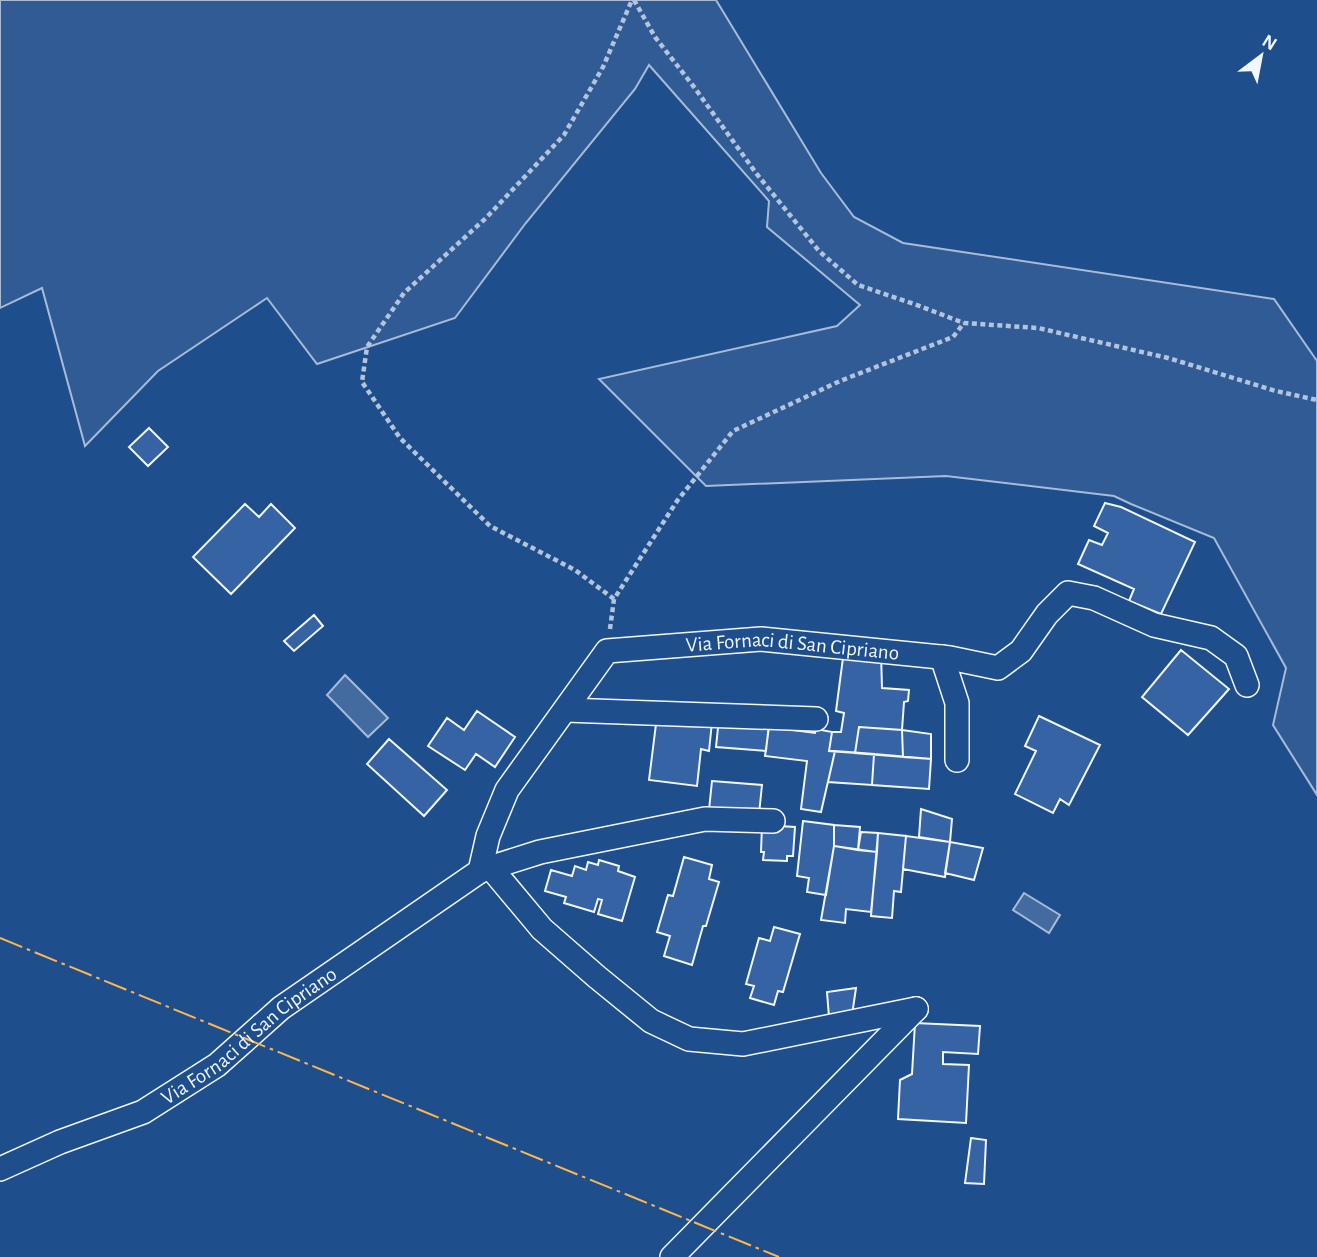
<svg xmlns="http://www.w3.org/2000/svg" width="1317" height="1257" font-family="'Alegreya Sans',sans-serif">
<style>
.green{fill:#305b95;stroke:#a8bbd7;stroke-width:2}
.water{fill:#446ba0;stroke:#a8bbd7;stroke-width:2}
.building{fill:#3563a3;stroke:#f2f6ff;stroke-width:2}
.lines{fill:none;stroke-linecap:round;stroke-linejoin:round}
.street-casing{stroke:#f2f6ff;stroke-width:26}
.path{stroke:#b3c4dc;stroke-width:4.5;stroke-dasharray:5 3.5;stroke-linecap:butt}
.street{stroke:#1f4e8c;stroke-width:23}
.power{stroke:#ffb74d;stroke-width:2;stroke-dasharray:24 5 3.5 5;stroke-linecap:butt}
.labels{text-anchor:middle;stroke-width:5;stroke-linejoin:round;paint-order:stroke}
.street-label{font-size:21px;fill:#f2f6ff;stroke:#1f4e8c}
</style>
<rect width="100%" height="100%" fill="#1f4e8c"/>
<path class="green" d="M0 0H716L821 173 854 217 903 243 1274 299 1317 361V795L1273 725 1286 668 1214 538 1131 504 1114 496 946 476 706 486 599 379 837 326 860 305 767 227 769 201 649 65 635 89 525 224 455 318 317 364 267 298 158 371 85 446 42 288 0 308Z"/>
<path class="water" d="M345 675 388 718 368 737 327 695Z
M1024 893 1060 915 1049 933 1013 910Z"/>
<path class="building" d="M149 428 168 447 148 466 129 447Z
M1105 503 1121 507 1195 542 1161 614 1129 601 1134 589 1078 564 1089 540 1102 545 1108 533 1094 526Z
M245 504 259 517 271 504 295 528 231 594 193 557Z
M314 615 323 626 294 651 284 641Z
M844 650 881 653 882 688 909 690 908 701 904 702 902 730 859 727 855 753 829 751 832 732H841L844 713 836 711Z
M1181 650 1229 689 1188 735 1142 697Z
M477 711 515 737 495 767 476 754 465 770 428 746 447 718 464 730Z
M657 716 712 722 709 751 701 749 697 786 649 780Z
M1039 716 1100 745 1069 805 1060 799 1053 813 1015 794 1036 751 1025 746Z
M719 718 769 723 766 751 716 747Z
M769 727 815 733 816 729 832 732 829 751H835L821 812 801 809 807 761 765 756Z
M859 727 902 730 903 757 855 753Z
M902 730 931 734V759L903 757Z
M389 739 447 790 424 816 367 764Z
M835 751 874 754 872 785 828 782Z
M874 754 931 759 929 789 872 785Z
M712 781 762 785 759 814 709 810Z
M921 809 952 819 950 842 919 837Z
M803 821 834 825V846L826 895 807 892 809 878 797 876Z
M762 825 795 827 793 856H787V861L763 860 764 852H761Z
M834 825 860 827 858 850 834 846Z
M861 832 878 833 877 852 858 850Z
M878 833 906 836 901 892 894 891 892 918 871 916Z
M906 836 950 842 945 877 903 869Z
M950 842 983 848 974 880 945 873Z
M834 846 877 852 871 912 846 909 845 923 821 920Z
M684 857 712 865 709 879 719 882 706 926H703L692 965 664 956 670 936 657 932 668 895 673 896Z
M599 860 619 866 618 871 635 877 622 921 598 914 602 900 598 899 594 912 564 903 566 897 545 891 551 870 572 876 575 866 586 870 588 862 598 865Z
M774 927 800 934 783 992 778 991 774 1005 750 998 754 986 746 984 759 938 770 941Z
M856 988 852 1015 829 1017 827 992Z
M915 1023 980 1026 978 1054 943 1052V1064L969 1065 966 1123 898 1119 900 1080 912 1074Z
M971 1138 986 1140 984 1184 965 1183Z"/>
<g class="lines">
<defs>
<g id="street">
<path d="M942 657 957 703V760"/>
<path d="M566 710 816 719"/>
<path d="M491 868 542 929 597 977 651 1021 689 1039 743 1044 916 1009"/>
<path d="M480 871 540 852 705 819 773 821"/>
<path id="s1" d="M0 1169 60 1142 143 1112 217 1065 281 1008 480 871 488 836 507 790 607 651 761 639 950 658 998 668 1021 651 1047 614 1068 593 1094 598 1154 625 1211 638 1236 656 1247 685"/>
<path d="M672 1257 916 1009"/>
</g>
</defs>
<use href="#street" class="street-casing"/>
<path class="path" d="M634 0 655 37 694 87 756 173 819 251 858 285 914 304 964 323 1038 328 1168 358 1276 391 1317 400
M614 599 575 570 490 526 400 438 362 382 367 347 404 293 486 218 564 135 603 67 632 0
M610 629 614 599 677 501 733 431 840 381 953 337 964 323"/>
<use href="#street" class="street"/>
<path class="power" d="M0 938 779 1257"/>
</g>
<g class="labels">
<g class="street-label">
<text dy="7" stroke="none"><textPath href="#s1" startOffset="1012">Via Fornaci di San Cipriano</textPath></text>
<text dy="7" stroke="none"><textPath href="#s1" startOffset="285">Via Fornaci di San Cipriano</textPath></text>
</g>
</g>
<g transform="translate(1261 56) rotate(32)" stroke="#1f4e8c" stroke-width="5" paint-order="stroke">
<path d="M0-5L12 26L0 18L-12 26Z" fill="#f2f6ff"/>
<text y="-10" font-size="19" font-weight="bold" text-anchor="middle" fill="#f2f6ff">N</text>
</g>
</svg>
